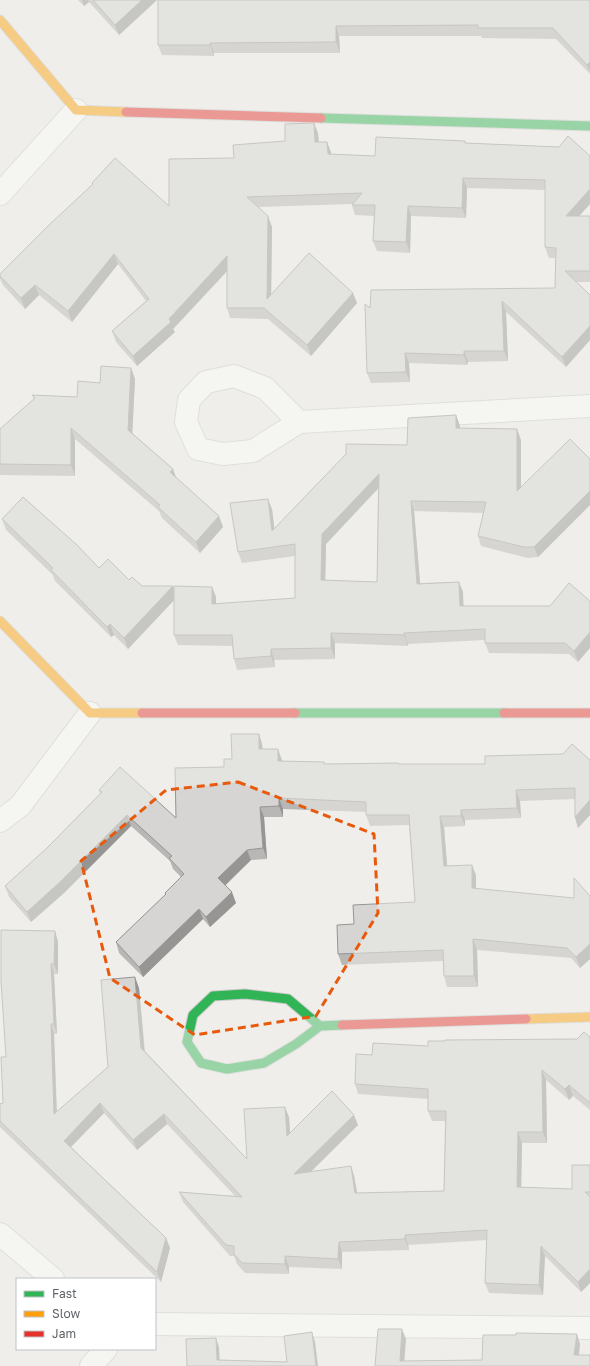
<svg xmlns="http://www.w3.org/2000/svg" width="590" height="1366" font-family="'Golos Text',sans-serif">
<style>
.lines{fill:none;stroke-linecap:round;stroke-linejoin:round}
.street-casing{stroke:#cbcccc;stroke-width:24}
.fast-casing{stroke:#cacacb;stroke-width:11}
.slow-casing{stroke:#cacacb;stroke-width:11}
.jam-casing{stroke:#cacacb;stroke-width:11}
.street{stroke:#fdfcfc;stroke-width:22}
.fast{stroke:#30b455;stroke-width:9}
.slow{stroke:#ff9f0a;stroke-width:9}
.jam{stroke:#e5322d;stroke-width:9}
.wall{fill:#b8b7b5;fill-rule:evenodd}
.shaded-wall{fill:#969594}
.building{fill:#d6d5d3;stroke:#969594;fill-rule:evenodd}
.marked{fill:none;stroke:#e8590c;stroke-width:3;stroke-dasharray:8 5;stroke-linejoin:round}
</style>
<rect width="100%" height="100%" fill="#efeeea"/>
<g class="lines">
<defs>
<path id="street" d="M0 194 76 110
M299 422 265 388 234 376 206 382 189 400 186 422 198 449 223 454 253 451 299 422 590 406
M0 821 20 806 90 713
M0 1234 53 1279
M155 1324 590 1328
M91 1366 106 1349"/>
<path id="fast" d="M321 118 590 126
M295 713H504
M320 1026 288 999 245 994 213 996 193 1015 187 1042 201 1063 227 1069 264 1063 296 1044 320 1026 342 1025"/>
<path id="slow" d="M0 20 76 110 126 112
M0 621 90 713H142
M526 1019 590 1017"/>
<path id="jam" d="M126 112 321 118
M142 713H295
M504 713H590
M342 1025 526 1019"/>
</defs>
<use href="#street" class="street-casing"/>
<use href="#fast" class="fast-casing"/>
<use href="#slow" class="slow-casing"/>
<use href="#jam" class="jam-casing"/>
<use href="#street" class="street"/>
<use href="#fast" class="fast"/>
<use href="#slow" class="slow"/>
<use href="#jam" class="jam"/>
</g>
<path class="wall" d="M78 0H157L119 35 89 2 84 6Z
M158 0H590V74L556 39 482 38 481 36H339L340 53H214V56L162 55 158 45Z
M318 133 319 142H327L331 154 375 156 465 141 466 143 559 147 590 204 579 216H590V282H576L590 295V340L566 367 506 312 508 361 468 362 467 365 409 363 410 382 371 383 367 373 370 308 555 288V258H549L545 247V190L467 188 466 218 411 216 410 253 377 251 373 241 374 216 355 215 352 205V204L259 207 272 227 271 294 357 303 311 356 268 319 230 318 227 308V271L173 329 175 332 137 366 116 342 112 331 146 301 118 264 72 322 39 295 25 309 3 285 0 279V274L93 185 92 183 169 206 234 158 285 141Z
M131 368 135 379 132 433 173 469 176 478 223 527 200 553 162 518 159 511 75 439V476L0 475V429L34 399 32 395 77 397 100 383Z
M456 415 460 426V429L521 440V487L590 459V505L538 557 528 558 481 546 478 536 483 513 414 511 420 583 459 582 463 592V606H550L569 583 578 662 569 654 489 653 485 643V640L408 644V646L335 643V659L274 660 275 667 237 670 234 659 232 646 178 645 174 635V600L128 649 114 635 111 637 55 581 53 575 6 530 2 519 99 568 142 586 174 588 212 587 216 597V604L295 598V556L242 563 238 552 272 509 274 529 407 445ZM378 489 377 582 325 580 326 544Z
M259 734 262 744 263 749 282 760V761L324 762 325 764H485L590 760V815L578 828 575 817V799L520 801 521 818 465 820V826L444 827 447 866 476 875V889L574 898 590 896V959L580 968 571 958 477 950 478 987H447L444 976 443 961 342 965 338 954 354 924 415 902 409 825 370 826 366 815V812L283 809V817H264L267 859 251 860 226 885 236 903 210 927 203 919 143 977 119 953 116 942 166 894 165 893 181 877 173 869 170 861 131 826 64 893 31 922 9 897 5 886 47 848 100 794 99 790 176 818 224 767 232 759Z
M55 931 58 942V974H54L57 1034H54L57 1112 108 1067 139 988 145 1051 247 1159 289 1117 290 1134 358 1125 311 1172 351 1166 354 1176 357 1193 444 1191 445 1121H432L428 1111V1099L358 1094 355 1084 372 1055 428 1046 577 1039 590 1037V1110L573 1096 569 1100 546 1080 547 1143H522L521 1187 572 1189 590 1165V1283L581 1292 545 1256 543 1295 489 1293 485 1283 487 1240 408 1245 409 1250 342 1252V1269L289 1267V1274L245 1273 237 1264 234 1256H230L183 1202 179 1192 235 1196 167 1124 137 1150 104 1113 71 1147 166 1238 170 1248 161 1282 0 1127V1104L3 1103 6 1057Z"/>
<path class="shaded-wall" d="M82 0H88L89 2 84 6Z
M142 0H157L119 35 115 25Z
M336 26 339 36 340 53 336 42Z
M210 43 214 53V56L210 45Z
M590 62V72L587 65Z
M314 123 318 133 319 153 315 142Z
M327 142 331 152V164L328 154Z
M463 178 467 188 466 218 462 208Z
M590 189V204L570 226 566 216Z
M408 206 411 216 410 253 406 242Z
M268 216 272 227 271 309 267 299Z
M114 254 118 264 72 322 68 311Z
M227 256 231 267 173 329 175 332 137 366 133 356 169 319Z
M35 285 39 295 25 309 21 298Z
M353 293 357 303 311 356 307 345Z
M502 301 506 312 508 361 504 351Z
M590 326V340L566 367 562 357Z
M464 351 468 362 467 365 464 355Z
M405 353 409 363 410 382 406 372Z
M131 368 135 379 132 440 128 430Z
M456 415 460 426V439L456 428Z
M71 428 75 439V476L71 465Z
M517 429 521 440V502L517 491Z
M173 469 177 480 170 472Z
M379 474 382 484 326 544 325 591 321 580 322 534Z
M590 491V505L538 557 534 547Z
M268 499 272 509 276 542 272 531Z
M411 501 414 511 421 594 417 584Z
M219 516 223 527 200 553 196 542Z
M459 582 463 592 464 616 460 606Z
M173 586 177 597 128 649 124 638Z
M212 587 216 597V615L212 604Z
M110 624 114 635 111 637 107 627Z
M590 632V648L578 662 574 651Z
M331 633 335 643V659L331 648Z
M404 633 408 644V646L404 635Z
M271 649 274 660 275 667 271 656Z
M259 734 262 744 263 760 259 749Z
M278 749 282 760V772L278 761Z
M516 790 520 801 521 818 517 808Z
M279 798 283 809V817L279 806Z
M590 800V815L578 828 575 817Z
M260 807 264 817 267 859 263 848Z
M461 810 465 820V826L461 816Z
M127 815 131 826 64 893 31 922 27 912Z
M440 816 444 827 448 876 444 866Z
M247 850 251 860 222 888 218 878Z
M472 865 476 875V899L472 888Z
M232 892 236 903 210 927 206 917Z
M199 909 203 919 143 977 139 967Z
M55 931 58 942V974L54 964Z
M473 939 477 950 478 987 474 976Z
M590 944V959L580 968 576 957Z
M51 964 54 974 57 1034 54 1024Z
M135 977 139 988 145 1058 141 1048Z
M51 1024 54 1034 57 1125 54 1114Z
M542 1070 546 1080 547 1143 543 1132Z
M569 1085 573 1096 569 1100 565 1089Z
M100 1103 104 1113 67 1151 64 1141Z
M285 1107 289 1117 291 1147 287 1136Z
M164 1114 167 1124 137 1150 133 1140Z
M354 1115 358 1125 297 1185 294 1174Z
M518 1132 522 1143 521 1197 517 1187Z
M351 1166 354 1176 359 1203 355 1193Z
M405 1235 408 1245 409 1250 405 1239Z
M166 1238 170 1248 161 1282 157 1272Z
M339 1242 342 1252V1269L338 1259Z
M541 1246 545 1256 543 1295 539 1285Z
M285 1256 289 1267V1274L285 1264Z
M590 1269V1283L581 1292 578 1282Z
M402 1329 406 1339 404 1366 400 1361Z
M312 1332 315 1342 318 1366H316Z
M577 1334 580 1344 578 1365 574 1355Z
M216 1338 219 1347 220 1366 217 1360Z"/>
<path class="building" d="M93 0H142L115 25Z
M158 0H590V62L587 65 553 28H478V25L336 26V42L210 43V45H158Z
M314 123 315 142H327L328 154 375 156 376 137 465 141V143L559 147 568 136 590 156V189L566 216H590V271H565L590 295V326L562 357 502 301 504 351H464V355L405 353 406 372 367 373 365 304 370 308 371 290 555 288 556 248 545 247V180L463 178 462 208 408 206 406 242 373 241 375 205H352L362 193 247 197 268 216 267 299 309 253 353 293 307 345 264 308H227V256L169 319 171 322 133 356 112 331 149 299 114 254 68 311 35 285 21 298 0 276V274L49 225 93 184 92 183 115 158 169 206V159L234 158 233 145 285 141V124Z
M101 366 131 368 128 430 173 469 170 472 219 516 196 542 158 507 160 505 71 428V465L0 464V429L35 398 32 395 77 397 78 381 100 383Z
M456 415V428L517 429V491L570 439 590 459V491L534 547H524L478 536 486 502 411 501 417 584 459 582 460 606H550L569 583 590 601V632L574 651 565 643H485V629L404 633V635L331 633V648L271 649V656L234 659 232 635H174V586L212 587V604L295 598V544L238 552 230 503 268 499 272 531 346 454V444L407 445 408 418ZM379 474 377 582 321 580 322 534Z
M23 497 77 545 99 568 108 559 129 580 132 577 142 586H173L124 638 110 624 107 627 51 570 53 568 2 519Z
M231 734H259V749H278V761L324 762V764L398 763V764H485V756L563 754 572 744 590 760V800L575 817V788L516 790 517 808 461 810V816H440L444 866 472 865V888L574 898V878L590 896V944L576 957 567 948 473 939 474 976H444L443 950 338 954 337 925 354 924 353 905 415 902 409 815H366V802L279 798V806L260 807 263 848 247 850 218 878 232 892 206 917 199 909 139 967 116 942 166 894 165 893 184 874 169 858 172 856 127 815 60 882 27 912 5 886 47 848 102 792 99 790 120 767 176 818 175 768 224 767V759H232Z
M1 930 55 931 54 964H51L54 1024H51L54 1114 108 1067 101 980 135 977 141 1048 247 1159 244 1109 285 1107 287 1136 332 1091 354 1115 294 1174 351 1166 355 1193 444 1191 446 1111H428V1089L355 1084 356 1054 372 1055 373 1043 428 1046V1041H445V1040L577 1039 584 1032 590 1037V1103L569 1085 565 1089 542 1070 543 1132H518L517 1187 572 1189V1165H590V1192H585L590 1197V1269L578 1282 541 1246 539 1285 485 1283 487 1230 405 1235V1239L339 1242 338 1259 285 1256V1264L242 1263 234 1254V1246L226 1245 179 1192 242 1197 164 1114 133 1140 100 1103 64 1141 166 1238 157 1272 0 1121V1104L3 1103 1 1057H6L1 981Z
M378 1329H402L400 1361 482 1360 483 1335H516V1333L577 1334 574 1355H590V1366H375Z
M312 1332 316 1366H187L186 1339 216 1338 217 1360 287 1362 284 1336Z"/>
<path d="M0 0H590V1366H0ZM238 782 374 834 378 913 316 1016 195 1035 110 978 81 861 166 790Z" fill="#efeeea" fill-opacity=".55" fill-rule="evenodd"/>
<path class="marked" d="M238 782 374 834 378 913 316 1016 195 1035 110 978 81 861 166 790Z"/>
<rect x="16" y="1278" width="140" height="72" fill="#ffffff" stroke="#bfc1c3"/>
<rect x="24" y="1291" width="20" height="6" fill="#30b455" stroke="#bfc1c3"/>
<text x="52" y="1298" font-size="12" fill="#5f6368">Fast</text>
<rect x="24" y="1311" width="20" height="6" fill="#ff9f0a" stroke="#bfc1c3"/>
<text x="52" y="1318" font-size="12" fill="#5f6368">Slow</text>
<rect x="24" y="1331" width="20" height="6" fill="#e5322d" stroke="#bfc1c3"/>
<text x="52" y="1338" font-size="12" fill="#5f6368">Jam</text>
</svg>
